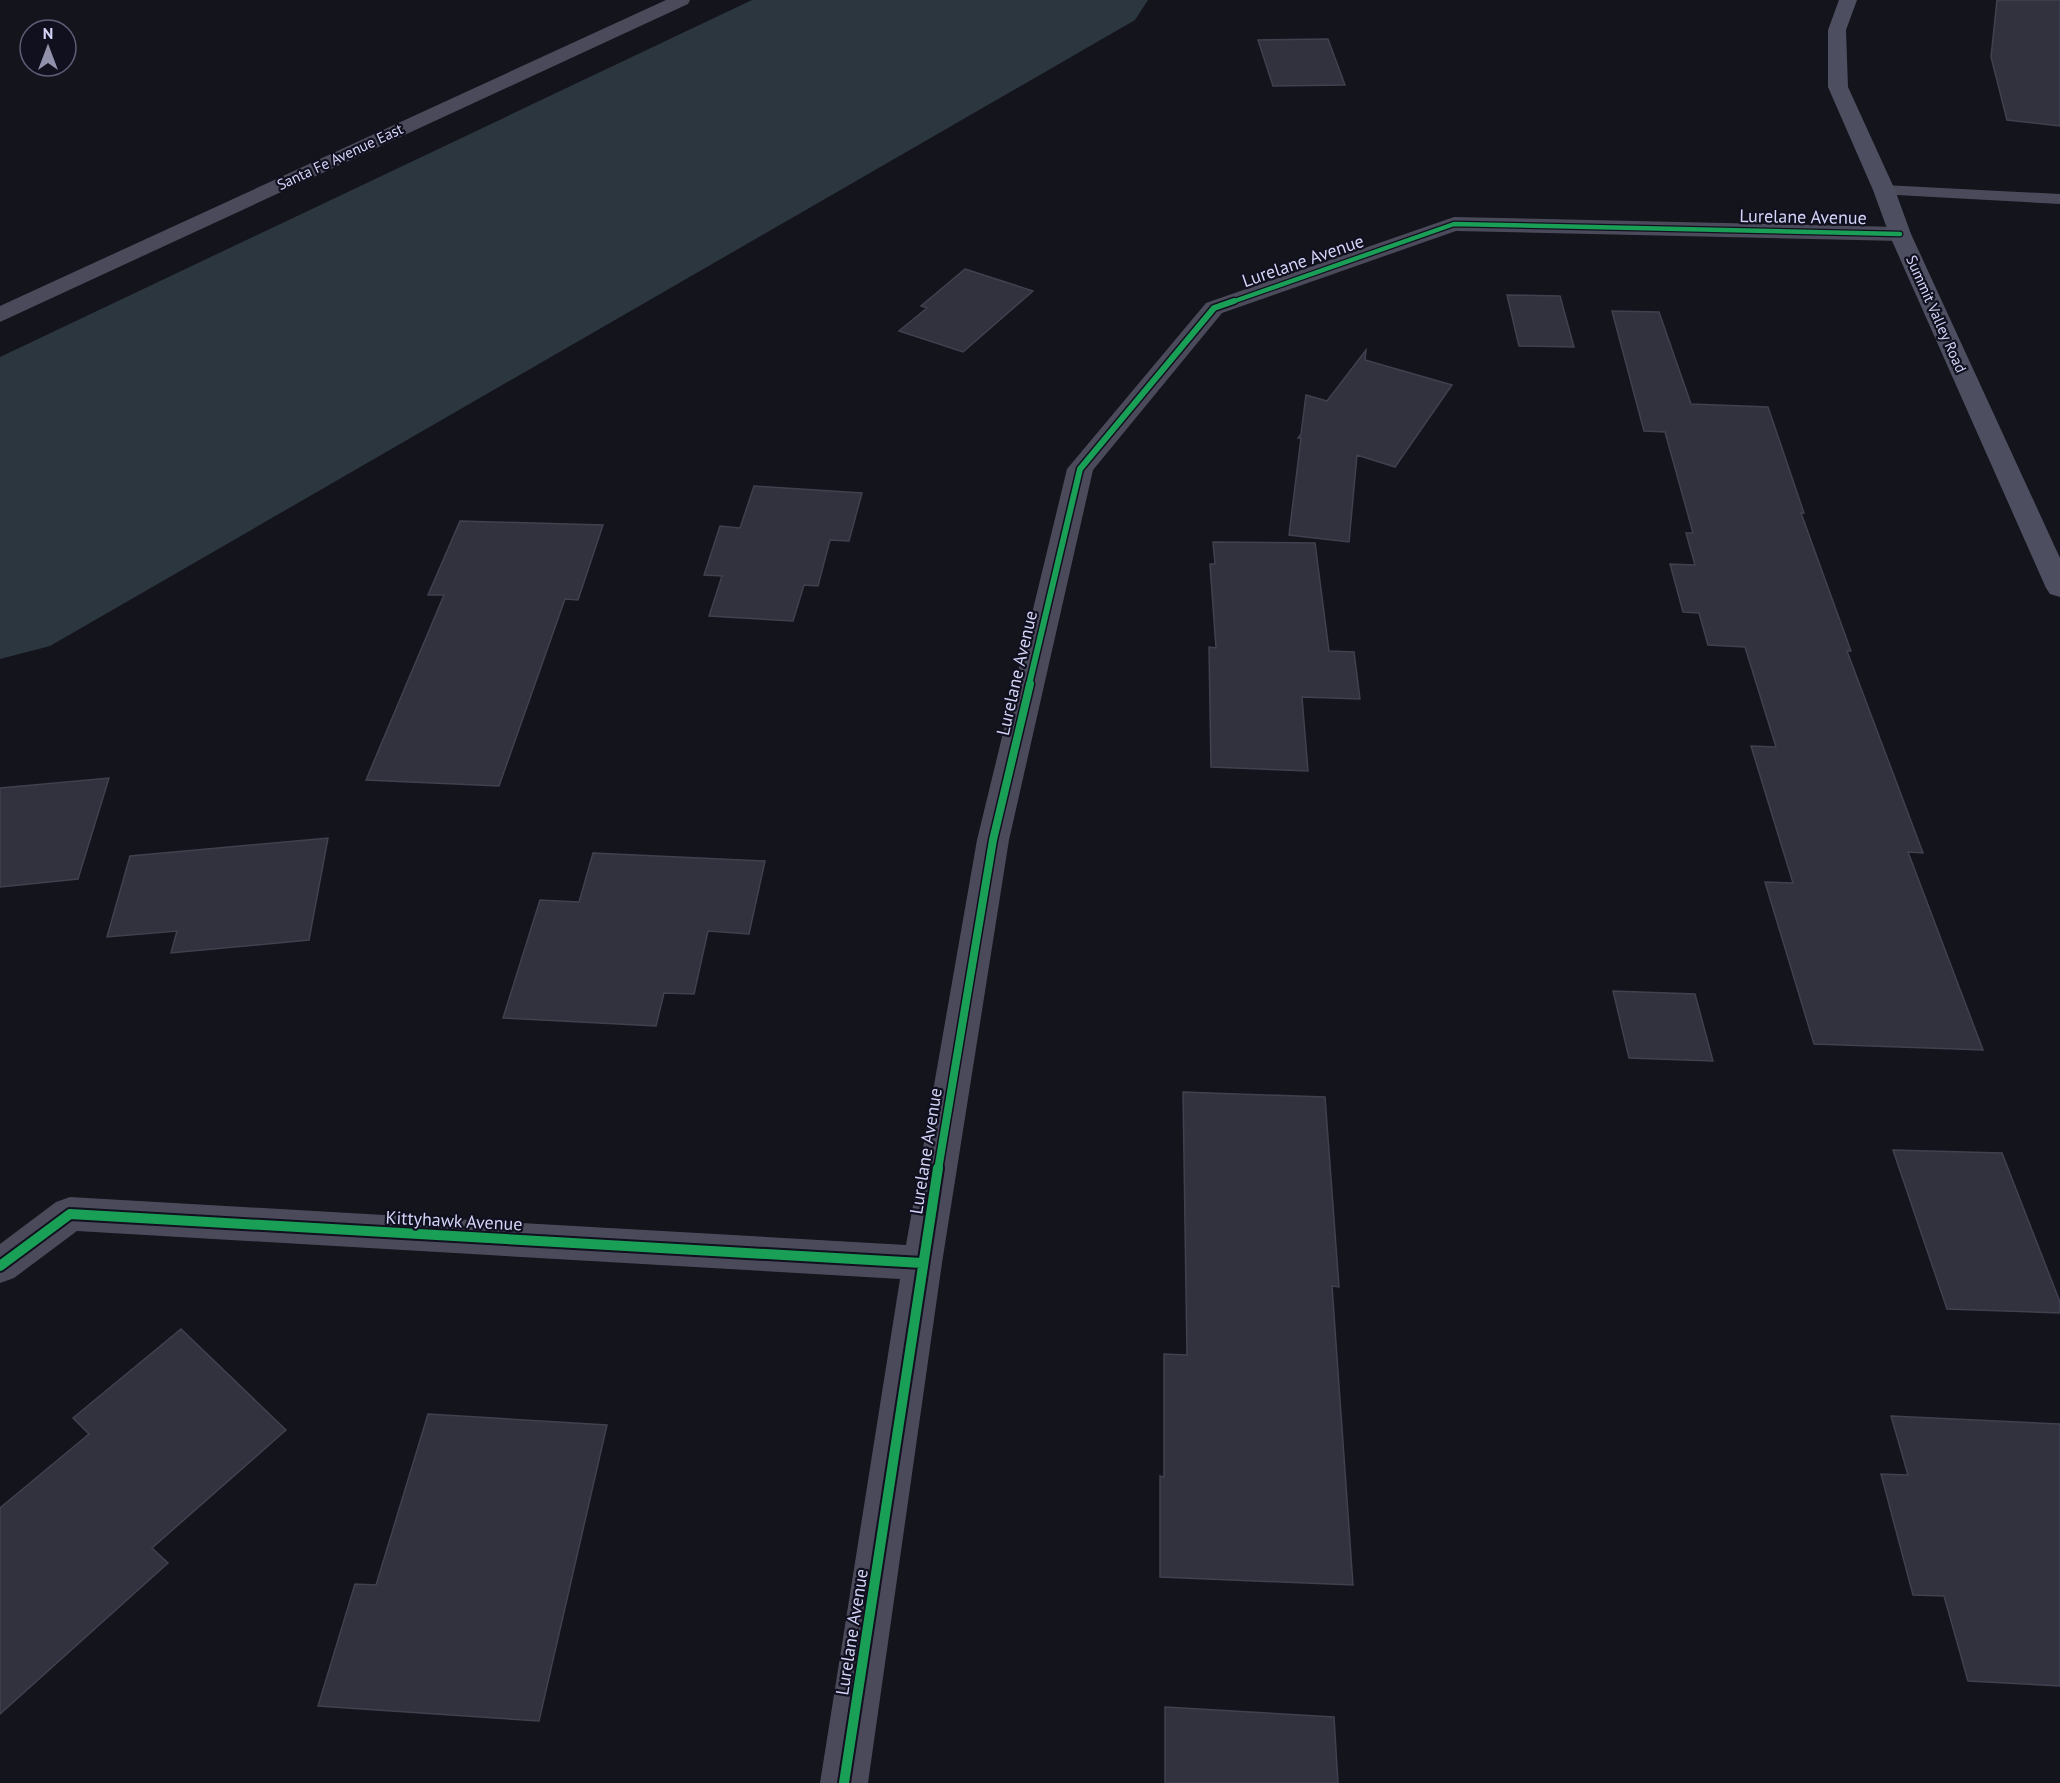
<svg xmlns="http://www.w3.org/2000/svg" width="2060" height="1783" font-family="'PT Sans',sans-serif">
<style>
.lines{fill:none;stroke-linecap:round;stroke-linejoin:round}
.taxiway{fill:#2c363f;fill-rule:evenodd}
.runway{fill:#2c363f;fill-rule:evenodd}
.building{fill:#32313e;stroke:#40404f;stroke-width:1.5}
.lane{fill:#4a4a5b;fill-rule:evenodd}
.street{fill:#4a4a5b;fill-rule:evenodd}
.secondary{fill:#4d4f61;fill-rule:evenodd}
.cycleway-far3-casing{stroke:#11101f;stroke-width:7}
.cycleway-far2-casing{stroke:#11101f;stroke-width:9}
.cycleway-far1-casing{stroke:#11101f;stroke-width:11}
.cycleway-casing{stroke:#11101f;stroke-width:14}
.cycleway-far3{stroke:#1a9f57;stroke-width:4.5}
.cycleway-far2{stroke:#1a9f57;stroke-width:6}
.cycleway-far1{stroke:#1a9f57;stroke-width:8}
.cycleway{stroke:#1a9f57;stroke-width:10}
.labels{text-anchor:middle;stroke-width:4.5;stroke-linejoin:round;paint-order:stroke}
.far-street-label{font-size:15px;fill:#d4d4f9;stroke:#11101f}
.street-label{font-size:18px;fill:#d4d4f9;stroke:#11101f}
</style>
<rect width="100%" height="100%" fill="#14141c"/>
<g class="lines">
<path class="taxiway" d="M1033 0H1148L1135 20 50 646 0 659V553Z"/>
<path class="runway" d="M752 0H1051L1017 49 116 552 0 581V357Z"/>
</g>
<path class="building" d="M1997 0H2060V126L2007 120 1991 57Z
M1328 39 1345 85 1273 86 1258 40Z
M965 269 1033 291 963 352 899 331 927 308 921 306Z
M1507 295 1560 296 1574 347 1519 346Z
M1612 311 1659 312 1691 404 1768 407 1804 513H1801L1851 651H1847L1923 853 1908 852 1983 1050 1814 1044 1765 882 1793 883 1751 746 1776 747 1745 647 1708 645 1699 613 1683 612 1670 564 1695 565 1686 533H1693L1665 432 1644 431Z
M1366 350 1365 360 1452 385 1395 467 1357 455 1349 542 1289 535 1301 438H1298L1301 434 1306 395 1327 401Z
M754 486 862 493 849 541 830 540 818 586 804 585 793 621 709 616 722 576 704 575 720 526 740 528Z
M460 521 603 525 578 600 565 599 499 786 366 780 444 595H428Z
M1213 542 1315 543 1329 651 1354 652 1360 699 1302 697 1308 771 1211 767 1209 647 1216 648 1210 564H1215Z
M109 778 78 879 0 887V788Z
M328 838 309 940 171 953 177 931 107 937 130 856Z
M593 853 765 861 749 934 708 931 694 994 664 993 656 1026 503 1018 540 900 579 902Z
M1613 991 1695 994 1713 1061 1629 1058Z
M1183 1092 1325 1097 1339 1287 1332 1286 1353 1585 1160 1577V1476L1164 1477V1354L1187 1355Z
M1893 1150 2002 1153 2060 1302V1313L1947 1309Z
M181 1329 286 1430 152 1548 168 1563 0 1714V1508L89 1434 73 1418Z
M428 1414 607 1425 539 1721 318 1706 355 1584 376 1585Z
M1891 1416 2060 1424V1686L1968 1681 1944 1596 1913 1595 1881 1474 1908 1475Z
M1165 1707 1334 1717 1338 1783H1165Z"/>
<g class="lines">
<path class="lane" d="M1884 185 2060 194V204L1878 194 1875 190Z"/>
<path class="street" d="M666 0H690L688 4 0 322V306Z
M1454 217 1900 227 1908 229 1911 234 1908 239 1900 241 1456 231 1222 313 1093 470 1009 840 942 1263 868 1783H820L900 1279 77 1231 14 1278 0 1283V1244L56 1202 70 1197 906 1245 977 840 1067 469 1206 303Z"/>
<path class="secondary" d="M1839 0H1857L1846 30 1848 87 1895 190 1911 234 2060 558V597L2050 594 2046 588 1889 234 1873 190 1828 87V30Z"/>
<defs>
<path id="cycleway-far3" d="M1229 303 1454 224 1900 234"/>
<path id="cycleway-far2" d="M1029 685 1080 469 1214 308 1234 301"/>
<path id="cycleway-far1" d="M938 1170 993 840 1030 684"/>
<path id="cycleway" d="M0 1266 70 1214 922 1263
M844 1783 938 1168"/>
</defs>
<use href="#cycleway-far3" class="cycleway-far3-casing"/>
<use href="#cycleway-far2" class="cycleway-far2-casing"/>
<use href="#cycleway-far1" class="cycleway-far1-casing"/>
<use href="#cycleway" class="cycleway-casing"/>
<use href="#cycleway-far3" class="cycleway-far3"/>
<use href="#cycleway-far2" class="cycleway-far2"/>
<use href="#cycleway-far1" class="cycleway-far1"/>
<use href="#cycleway" class="cycleway"/>
</g>
<g class="labels">
<g class="far-street-label">
<text transform="translate(340 157) rotate(-25)" y="5">Santa Fe Avenue East</text>
<text transform="translate(1936 314) rotate(66)" y="5">Summit Valley Road</text>
</g>
<g class="street-label">
<text transform="translate(1803 217) rotate(1)" y="6">Lurelane Avenue</text>
<text transform="translate(1303 261) rotate(-19)" y="6">Lurelane Avenue</text>
<text transform="translate(1017 673) rotate(-77)" y="6">Lurelane Avenue</text>
<text transform="translate(926 1151) rotate(-81)" y="6">Lurelane Avenue</text>
<text transform="translate(454 1221) rotate(3)" y="6">Kittyhawk Avenue</text>
<text transform="translate(852 1632) rotate(-81)" y="6">Lurelane Avenue</text>
</g>
</g>
<g transform="translate(48 48)"><circle r="28" fill="#11101f" stroke="#5f5e76" stroke-width="1.5"/>
<path d="M0-4.5L10 22L0 15L-10 22Z" fill="#9191ac"/>
<text y="-9" font-size="16" font-weight="bold" text-anchor="middle" fill="#d4d4f9">N</text>
</g>
</svg>
